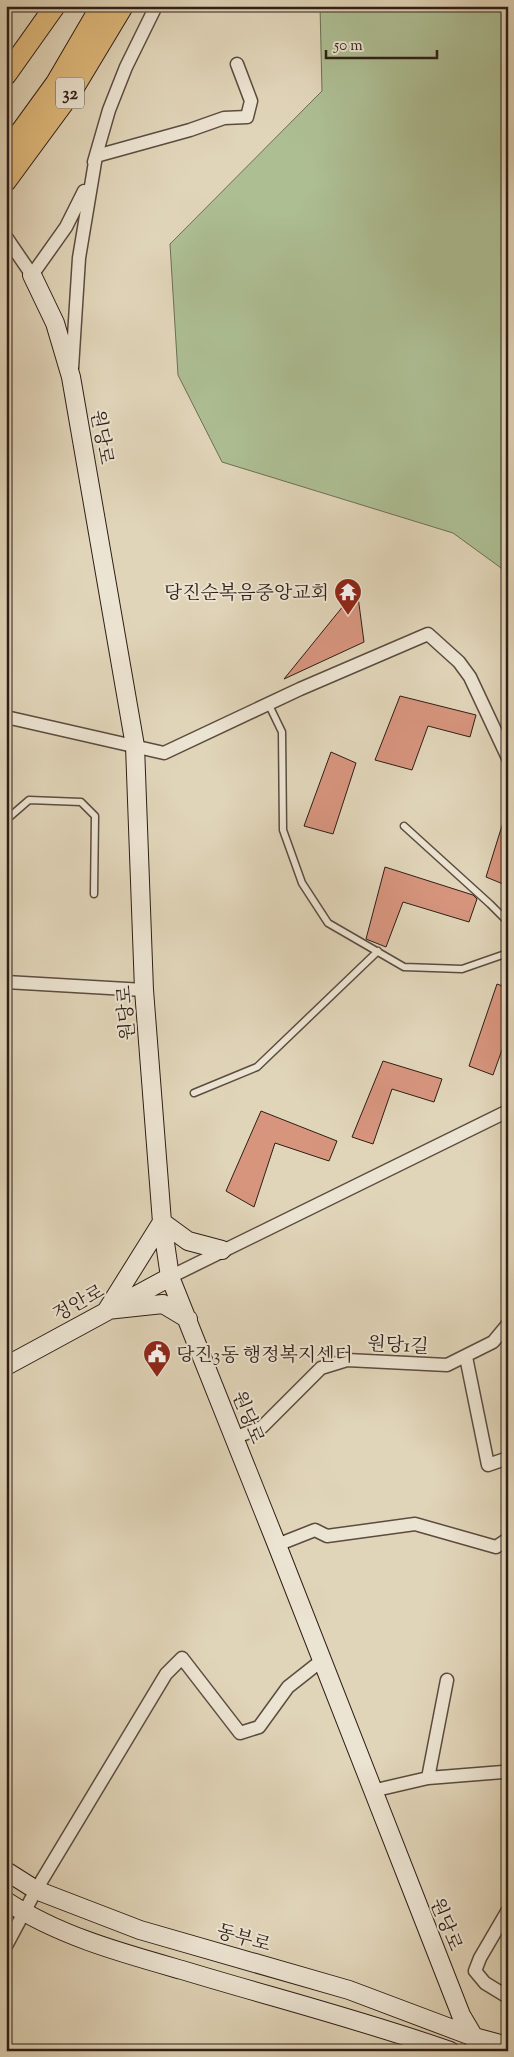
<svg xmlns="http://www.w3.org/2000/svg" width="514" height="2057" font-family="'Sorts Mill Goudy','Noto Serif KR',serif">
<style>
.green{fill:#adbe93;stroke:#6e6e55}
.building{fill:#d7957e;stroke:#2e1e17}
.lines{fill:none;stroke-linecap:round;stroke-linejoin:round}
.lane-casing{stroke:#5b4c40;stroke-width:9}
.street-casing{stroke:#5b4c40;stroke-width:15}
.secondary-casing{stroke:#2e1e17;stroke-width:20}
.primary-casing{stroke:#2e1e17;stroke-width:22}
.lane{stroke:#ece4d2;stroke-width:6}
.street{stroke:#ece4d2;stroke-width:12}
.secondary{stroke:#ece4d2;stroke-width:18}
.primary{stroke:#e0ba7c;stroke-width:20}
.labels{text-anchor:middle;stroke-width:4;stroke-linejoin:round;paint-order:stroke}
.shield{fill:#ece4d2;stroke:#67594f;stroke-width:1}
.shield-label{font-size:18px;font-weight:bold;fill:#2e1e17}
.street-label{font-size:19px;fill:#2e1e17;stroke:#ece4d2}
.poi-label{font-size:19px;fill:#2e1e17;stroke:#ece4d2;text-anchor:end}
</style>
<rect width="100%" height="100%" fill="#e1d5b9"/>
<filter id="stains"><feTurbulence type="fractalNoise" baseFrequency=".004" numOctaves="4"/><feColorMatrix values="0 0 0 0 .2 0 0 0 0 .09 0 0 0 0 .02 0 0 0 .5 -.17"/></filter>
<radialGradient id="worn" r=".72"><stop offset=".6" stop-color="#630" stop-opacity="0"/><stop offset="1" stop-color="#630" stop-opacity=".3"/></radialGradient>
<path class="green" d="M320 6H508V573L453 533 222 462 178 375 170 244 322 91Z"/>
<path class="building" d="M357 589 364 642 284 679Z
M400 696 476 715 470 737 428 726 412 770 375 760Z
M331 752 356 763 333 834 304 826Z
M505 816H508V886L486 877Z
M385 867 473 895 477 899 469 922 403 902 386 947 366 939Z
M497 984 508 988V1033L493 1075 469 1066Z
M383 1061 442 1079 434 1102 392 1089 373 1144 352 1137Z
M261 1111 337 1141 329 1161 275 1143 254 1207 226 1191Z"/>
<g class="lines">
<defs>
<path id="lane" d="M268 703 282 732 283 830 302 883 328 923 404 967 462 969 508 953
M6 820 29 800 81 802 95 816 94 894
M404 826 490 904 508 922
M194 1093 257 1067 378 951"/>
<path id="street" d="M94 162 109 110 126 67 156 6
M6 237 32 275 66 227 84 191
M72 368 79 258 96 156 190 130 224 118 247 117 251 101 237 64
M6 717 164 753 300 689 428 634 459 662 470 677 508 758
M6 982 144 990
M170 1277 508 1111
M466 1357 488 1465 508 1458
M234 1438 262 1427 321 1368 347 1360 447 1365 493 1342 508 1324
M277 1545 315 1530 327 1536 415 1524 496 1547 508 1539
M428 1778 503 1772
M372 1791 428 1778 447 1680
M508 1910 480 1958 475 1971 485 1983 508 1997
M6 1946 36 1890 166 1674 182 1658 240 1733 259 1727 288 1687 321 1661
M471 2051 474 2037"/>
<path id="secondary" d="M32 275 55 323 71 377 135 746 144 990 162 1222 170 1277 277 1545 461 2015 474 2037
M188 1319 163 1304 107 1310 162 1222 188 1241 222 1250
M6 1366 170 1277
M6 1871 36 1890 140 1930 349 1990 474 2037 508 2046
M6 1901C59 1936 122 1953 182 1970 271 1997 362 2020 450 2051"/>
<path id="primary" d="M6 75 55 6
M6 152 56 83 101 6
M6 181 70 94 123 6"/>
</defs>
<use href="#lane" class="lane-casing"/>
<use href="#street" class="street-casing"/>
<use href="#secondary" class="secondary-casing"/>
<use href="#primary" class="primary-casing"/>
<use href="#lane" class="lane"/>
<use href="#street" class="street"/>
<use href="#secondary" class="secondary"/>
<use href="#primary" class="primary"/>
</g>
<defs>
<symbol id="temple-pin" viewBox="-11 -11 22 30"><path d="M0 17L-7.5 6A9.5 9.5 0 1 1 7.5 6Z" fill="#8f2418" stroke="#ece4d2"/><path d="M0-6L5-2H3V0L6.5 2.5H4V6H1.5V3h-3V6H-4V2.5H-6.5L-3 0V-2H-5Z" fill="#fff"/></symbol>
<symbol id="civic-pin" viewBox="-11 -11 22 30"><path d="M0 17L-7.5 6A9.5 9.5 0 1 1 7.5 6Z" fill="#8f2418" stroke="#ece4d2"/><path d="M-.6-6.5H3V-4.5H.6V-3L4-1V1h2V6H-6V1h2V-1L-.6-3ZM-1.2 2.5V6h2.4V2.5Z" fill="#fff"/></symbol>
</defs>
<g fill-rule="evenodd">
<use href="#temple-pin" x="332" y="576" width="32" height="43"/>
<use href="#civic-pin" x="141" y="1338" width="32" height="43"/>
</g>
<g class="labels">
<rect class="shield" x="56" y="77.5" width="28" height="31" rx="4"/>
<g class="shield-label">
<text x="70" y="99">32</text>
</g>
<g class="street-label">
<text transform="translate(103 437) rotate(80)" y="7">원당로</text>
<text transform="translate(125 1013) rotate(-94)" y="7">원당로</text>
<text transform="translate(78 1302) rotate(-29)" y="7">정안로</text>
<text transform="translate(398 1344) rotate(3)" y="7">원당1길</text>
<text transform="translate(249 1417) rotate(68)" y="7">원당로</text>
<text transform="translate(447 1924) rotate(68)" y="7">원당로</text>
<text transform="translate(244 1937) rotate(16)" y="7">동부로</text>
</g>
<g class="poi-label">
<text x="329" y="599">당진순복음중앙교회</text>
<text x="176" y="1361" text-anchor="start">당진3동 행정복지센터</text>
</g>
</g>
<rect width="514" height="2057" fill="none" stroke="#e1d5b9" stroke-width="25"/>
<rect x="8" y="8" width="499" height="2042" fill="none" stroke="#2e1e17" stroke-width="2.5"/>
<rect x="12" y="12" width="489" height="2032" fill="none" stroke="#2e1e17"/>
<path d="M326 50v8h111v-8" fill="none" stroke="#2e1e17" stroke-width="2.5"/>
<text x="334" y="50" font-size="15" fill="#2e1e17" stroke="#ece4d2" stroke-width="4" paint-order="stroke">50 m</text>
<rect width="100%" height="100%" filter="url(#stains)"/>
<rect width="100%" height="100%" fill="url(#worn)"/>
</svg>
